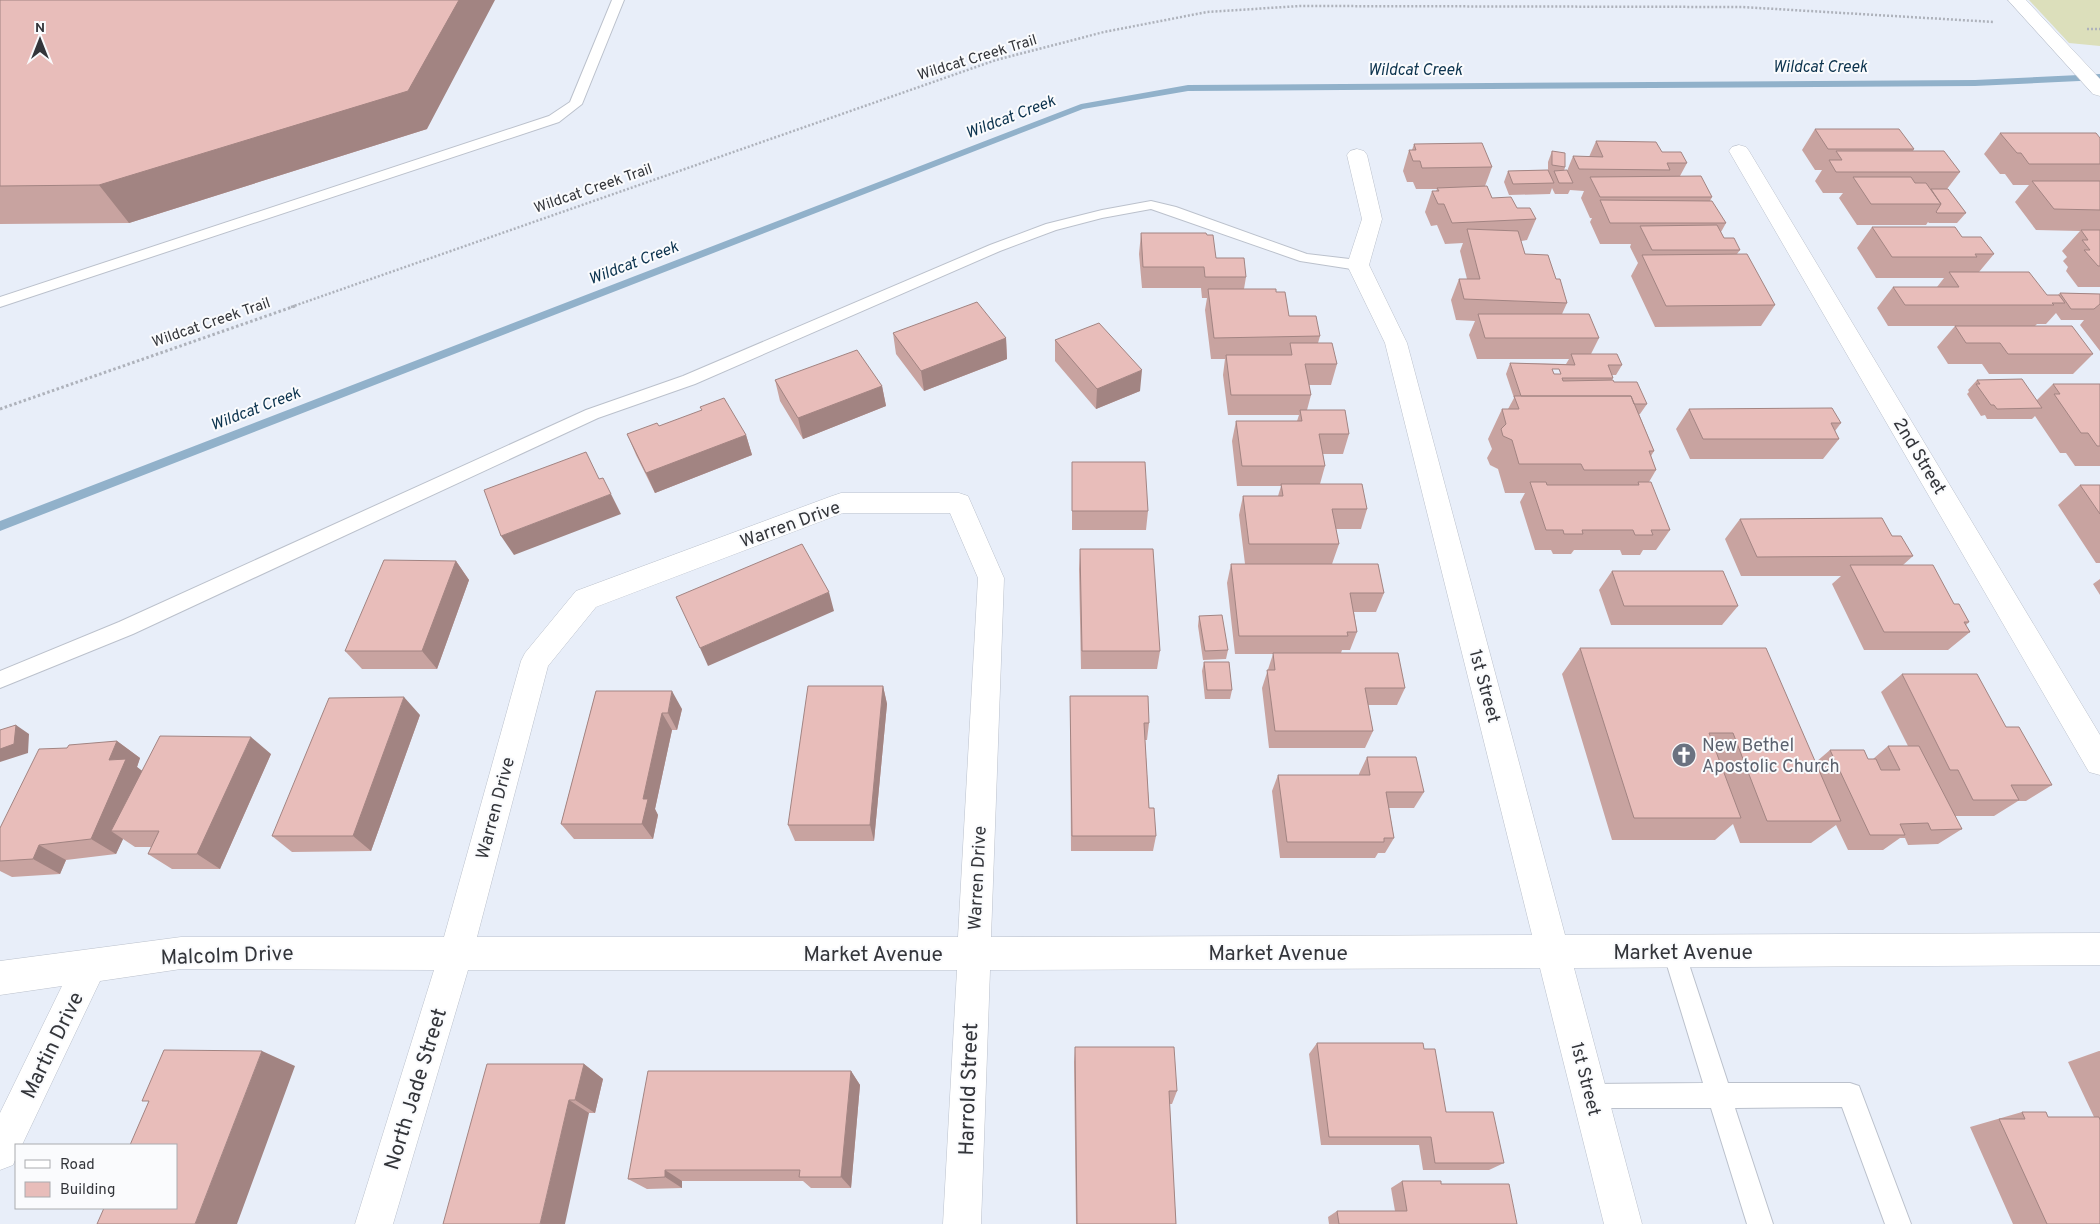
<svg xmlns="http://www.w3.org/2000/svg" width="2100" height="1224" font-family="Overpass,sans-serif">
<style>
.green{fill:#dcdfbb}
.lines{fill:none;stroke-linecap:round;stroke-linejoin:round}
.stream{fill:#91b1ca;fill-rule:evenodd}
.lane-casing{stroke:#bbc1cc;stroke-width:2}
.street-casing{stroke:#bbc1cc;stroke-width:1}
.secondary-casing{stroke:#bbc1cc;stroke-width:1}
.path-far1{stroke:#aeb2bb;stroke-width:2.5;stroke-dasharray:2 2;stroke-linecap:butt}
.path{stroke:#aeb2bb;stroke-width:3;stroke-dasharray:2.5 2.5;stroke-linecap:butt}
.lane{fill:#fff;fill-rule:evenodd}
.street{fill:#fff;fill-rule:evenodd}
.secondary{fill:#fff;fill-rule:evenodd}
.wall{fill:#c8a3a0;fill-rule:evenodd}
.shaded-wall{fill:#a28482}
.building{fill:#e8bdba;stroke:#a28482;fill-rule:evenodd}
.labels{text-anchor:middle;stroke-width:4;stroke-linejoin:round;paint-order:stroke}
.far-street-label{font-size:15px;fill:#33353a;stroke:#fafbfd}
.far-water-label{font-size:16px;font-style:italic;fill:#0c334e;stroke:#fafbfd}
.street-label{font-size:18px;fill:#33353a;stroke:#fafbfd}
.worship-label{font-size:18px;fill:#5b616d;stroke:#fafbfd;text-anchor:start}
.near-street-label{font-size:21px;fill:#33353a;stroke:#fafbfd}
</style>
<rect width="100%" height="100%" fill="#e8eef9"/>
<path class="green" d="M2029 0H2100V46L2069 43Z"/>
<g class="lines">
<path class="stream" d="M2100 74V80L1975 86 1188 91 1083 109 0 531V521L1081 104 1188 85 1975 80Z"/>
<defs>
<path id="lane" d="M612 0H624L582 104 559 122 0 307V297L549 116 570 102Z
M1151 201 1176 207 1307 254 1358 260 1363 262 1365 265 1363 268 1358 270 1300 261 1151 209 1102 218 1056 230 1000 251 695 384 598 418 133 634 0 688V671L119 622 586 410 683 376 990 245 1046 224 1102 210Z
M1674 941 1682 944 1685 952 1728 1083H1850L1859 1086 1911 1224H1885L1842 1107 1735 1108 1773 1224H1747L1711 1108H1591L1582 1105 1579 1096 1582 1087 1591 1084 1703 1083 1663 952 1666 944Z"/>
<path id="street" d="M1739 145 1746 147 1749 151 2100 735V775L2089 772 1729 151 1732 147Z
M1357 149 1364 151 1367 155 1382 219 1369 265 1407 343 1565 935 2100 933V965L1574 968 1642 1224H1604L1540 968 990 970 981 1224H943L957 970H468L393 1224H355L434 970 181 969 100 981 22 1145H16V1158L13 1165 0 1170V1113L62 986 0 995V961L181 937H444L521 661 525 653 576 591 832 496 841 493H959L968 496 1004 578 991 937 1532 935 1385 343 1347 265 1362 219 1347 155 1350 151ZM843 513H950L978 578 958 937H477L548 666 596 607Z"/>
<path id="secondary" d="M2008 0H2026L2100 79V96L2093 94Z"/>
</defs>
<use href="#lane" class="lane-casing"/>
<use href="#street" class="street-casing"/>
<use href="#secondary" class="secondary-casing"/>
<path class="path-far1" d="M2087 29H2100
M291 307 996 60 1104 32 1207 12 1300 6 1742 7 1994 22"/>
<path class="path" d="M0 409 295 306"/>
<use href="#lane" class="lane"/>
<use href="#street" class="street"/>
<use href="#secondary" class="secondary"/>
</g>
<path class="wall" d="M0 0 427 129 129 223 0 224Z
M1815 129 1914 149 1913 151 1960 172 1947 189 1966 213 1957 223H1929L1928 222 1926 225H1857L1839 198 1843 193H1823L1815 181 1822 170H1815L1802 150Z
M2000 133 2100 138V287H2078L2066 271 2068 267 2063 261 2067 257 2062 251 2080 231 2036 230 2015 202 2029 185H2013L2005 174H2000L1984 154Z
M1596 141 1662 152 1687 163 1680 176 1712 197 1710 201 1726 223 1721 232 1724 238 1740 250 1737 254 1775 305 1761 326 1655 327 1631 276 1638 263 1630 247 1631 244H1600L1590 222 1592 218H1590L1581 198 1584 191 1570 190 1568 194H1555L1552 188 1550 194 1509 195 1504 182 1508 171 1548 170V162L1552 151 1565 167 1564 171H1567L1573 156 1589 157Z
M1414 144 1492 167 1485 186 1492 198 1517 208 1536 219 1527 240 1521 241 1525 254 1556 279 1567 303 1562 314 1599 338 1591 354 1622 365 1616 375H1612L1613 378 1612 380 1614 382 1647 404 1640 414H1639L1654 451 1651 456 1656 470 1649 482 1670 530 1656 550H1643L1640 555H1622L1620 550H1574L1571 554H1553L1551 550H1535L1520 502 1525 493H1505L1498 469 1490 465 1487 458 1492 449 1488 439 1502 409H1508L1514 398 1506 374 1510 363 1566 364 1569 359H1477L1469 335 1475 321 1456 320 1451 300 1459 279H1467L1460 251 1463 243 1445 244 1437 225 1431 226 1425 212 1432 191H1436L1437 189H1416L1413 182H1407L1403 171 1409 150H1412ZM1552 369H1559L1561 374H1554Z
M1872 227 1962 237 1994 254 1979 272 2047 295H2058L2060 293 2100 294V351L2080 325 2084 320H2061L2056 313 2046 324H2037L2035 326 2093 354 2073 374H1989L1982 364H1948L1937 347 1955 326H1888L1877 308 1893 287H1937L1944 278H1876L1857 248Z
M1141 233 1207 235 1216 258 1246 277 1244 289 1276 292 1289 316 1320 336 1318 343 1337 364 1331 385H1309L1311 395 1307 410 1349 434 1343 454H1323L1325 466 1320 484 1367 509 1361 529H1336L1339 544 1332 564H1245L1239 515 1243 496H1278L1281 486H1237L1232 441 1236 421H1297L1299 415H1228L1223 375 1225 359H1211L1205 310 1207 298H1202L1201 288H1142L1139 254Z
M893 333 1006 338 1007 359 924 391 896 354Z
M1055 340 1140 391 1096 409 1055 361Z
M775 380 882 386 886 406 803 439 780 401Z
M1977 380 2037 400 2053 384H2100V466H2075L2066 453H2060L2035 416 2032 419H1987L1985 415 1981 416 1967 394 1969 392 1968 390Z
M1689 409 1841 423 1835 431 1839 439 1823 459H1690L1676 429Z
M659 426 746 435 752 455 655 493 636 455 627 434Z
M1072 462 1148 511 1146 530H1072Z
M2080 485H2100V563H2096L2058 505Z
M1740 519 1892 536 1913 556 1903 565 1954 604 1969 622 1966 625 1970 632 1948 650H1864L1832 584 1841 576H1741L1725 539Z
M1080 549 1160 651 1157 669H1081L1079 569Z
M456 561 469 580 437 669H362L345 651Z
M1231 564 1384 593 1376 612H1354L1357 632 1350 650H1342L1341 653 1405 688 1397 705H1368L1373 731 1365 748H1269L1262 688 1273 654H1235L1227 583Z
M1612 571 1738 606 1722 625H1611L1599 590Z
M2100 579V595L2093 584Z
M1199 616 1228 650 1226 659 1203 660 1198 626Z
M1580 648 1816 762 1830 750 1868 759H1873L1888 746H1908L1881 692 1902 674 2006 727 2052 785 2026 801H2018L1994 816H1955L1962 829 1938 844 1908 845 1905 838H1900L1883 850H1848L1836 825 1811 843H1740L1733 824 1715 840H1612L1562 674Z
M1204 662 1232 690 1230 699H1205L1202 671Z
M883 686 887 704 874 841H795L788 825Z
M596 691 682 709 677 730H672L655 809 658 815 653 839H574L561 824Z
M1070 696 1149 723 1147 740H1145L1149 808 1156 836 1153 851H1071Z
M420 715 371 851 292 852 272 836Z
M117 741 140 758 137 767 142 771 271 754 220 869H172L148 854 151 847H135L123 839 116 854 66 860 60 874 12 877 0 871V828L67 748Z
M1367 757 1424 792 1414 808H1389L1394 838 1385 853H1378L1375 858H1280L1272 791 1278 775H1359V774Z
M1317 1043 1424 1049 1446 1112 1504 1163 1489 1170H1423L1419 1145H1321L1309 1054Z
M1075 1047 1177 1091 1172 1104H1169L1176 1224H1076L1074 1062Z
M2099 1051H2100V1224H2013L1970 1127 2022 1112 2048 1117H2094L2068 1062Z
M584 1064 603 1079 595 1113H589L443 1224Z
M851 1071 860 1085 851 1188H811L803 1181H682V1188L647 1189 628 1179Z
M1402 1181 1441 1184 1517 1224H1329L1328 1217 1337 1211H1395L1391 1188Z"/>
<path class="shaded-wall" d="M459 0H495L427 129 129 223 99 185Z
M1006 338 1007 359 924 391 921 371Z
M1142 370 1140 391 1096 409 1097 389Z
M882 386 886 406 803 439 798 418Z
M746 435 752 455 655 493 646 473Z
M611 494 621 514 514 555 501 536Z
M456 561 469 580 437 669 422 651Z
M829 592 834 611 708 666 700 648Z
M883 686 887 704 874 841 870 825Z
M672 691 682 709 677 730 668 713Z
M404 697 420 715 371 851 353 836Z
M662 713 672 730 655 809 658 815 653 839 642 824 643 799Z
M16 725 29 734 28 753 0 762V749Z
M251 737 271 754 220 869 197 854Z
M117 741 140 758 137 767 149 776 111 831 123 839 116 854 91 839 109 760Z
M39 845 66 860 60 874 33 859Z
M262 1051 295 1066 237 1224H195Z
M584 1064 603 1079 595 1113 575 1100Z
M851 1071 860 1085 851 1188 841 1177Z
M569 1100 589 1113 565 1224H540Z
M665 1170 682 1181V1188L665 1177Z"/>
<path class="building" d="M0 0H459L408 91 99 185 0 186Z
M1815 129H1899L1914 149H1828Z
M2000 133H2096L2100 138V164H2029L2021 153H2017Z
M1596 141 1656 142 1662 152H1681L1687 163H1667L1670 170 1579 169 1573 156 1603 157Z
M1482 143 1492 167 1422 168 1420 161H1413L1409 150H1416L1414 144Z
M1552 151 1565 153V167L1552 165Z
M1836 151H1944L1960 172H1836L1829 160H1842Z
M1548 170 1554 183 1513 184 1508 171Z
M1567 170 1573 183H1559L1554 171Z
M1701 176 1712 197H1600L1590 177Z
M1853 177H1911L1915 183H1926L1941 204H1871Z
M2032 181H2100V210L2054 209Z
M1487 186 1492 198 1511 197 1517 208H1530L1536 219 1452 223 1444 204H1438L1432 191H1439L1437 188Z
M1931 189H1948L1966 213H1937L1936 212 1941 204Z
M1600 200 1712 201 1726 223H1610Z
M1717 225 1724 238H1734L1740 250H1652L1640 226Z
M1872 227H1955L1962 237H1981L1994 254H1975L1977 257H1892Z
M1467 229 1518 231 1525 254 1548 255 1556 279H1560L1567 303 1464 299 1459 279H1480Z
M2081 230H2100V266H2098L2084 250H2090L2082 240H2088Z
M1141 233H1206L1207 235H1213L1216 258H1244L1246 277H1205L1204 267H1143Z
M1747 254 1775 305 1666 306 1642 255Z
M1949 272H2029L2047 295H2059L2065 303H2052L2054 305H1905L1893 287H1959Z
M1208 289H1276V292H1285L1289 316H1316L1320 336 1214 338Z
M2060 293 2100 294V304L2094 309H2071Z
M977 302 1006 338 921 371 893 333Z
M1478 314H1589L1599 338H1485Z
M1099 323 1142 370 1097 389 1055 340Z
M1955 326H2072L2093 354H2008L2000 343H1966Z
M1290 343H1332L1337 364H1305L1311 395H1231L1226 355H1292Z
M857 350 882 386 798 418 775 380Z
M1571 354H1617L1622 365H1608L1613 378H1562L1563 381 1613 380 1614 382H1637L1647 404H1634L1631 396H1521L1510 363 1575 365ZM1552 369H1559L1561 374H1554Z
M2022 379 2042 408 1997 409 1994 405H1991L1976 384H1980L1977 380Z
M2053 384H2100V446H2097L2088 433H2081L2054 394H2060Z
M1514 396H1631L1654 451H1649L1656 470H1584L1581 464H1519L1512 440 1503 436 1501 429 1506 424 1502 409H1519Z
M724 398 746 435 646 473 627 434 657 423 659 426 702 410 700 407Z
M1832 408 1841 423H1831L1839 439H1703L1689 409Z
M1300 410H1345L1349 434H1319L1325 466H1242L1236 421H1302Z
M586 452 599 479 603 478 611 494 501 536 484 490Z
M1072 462H1145L1148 511H1072Z
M1530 482H1546L1547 485H1639L1638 482H1651L1670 530H1651L1653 535H1635L1633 530H1582L1583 534H1564L1563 530H1546Z
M1281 484H1362L1367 509H1332L1339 544H1249L1243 496H1283Z
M2080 485H2100V514Z
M1882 518 1892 536H1901L1913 556 1757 557 1740 519Z
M802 544 829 592 700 648 676 597Z
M1080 549H1153L1160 651H1082Z
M384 560 456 561 422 651H345Z
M1231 564H1378L1384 593H1350L1357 632H1347L1348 636H1239Z
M1850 565H1933L1954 604H1959L1969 622H1964L1970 632H1884Z
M1612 571H1723L1738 606H1624Z
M1222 615 1228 650 1205 651 1199 616Z
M1580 648H1766L1841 821H1767L1733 733H1709L1741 818H1634Z
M1273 653H1398L1405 688H1365L1373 731H1275L1267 670H1275Z
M1204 662H1229L1232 690H1207Z
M1902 674H1977L2006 727H2019L2052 785H2011L2019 800H1973L1958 770H1950Z
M808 686H883L870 825H788Z
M596 691H672L668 713H662L643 799H648L642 824H561Z
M1070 696H1148L1149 723H1144L1149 808H1154L1156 836H1072Z
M404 697 353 836H272L329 698Z
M16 725 14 744 0 749V730Z
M160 736 251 737 197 854H148L159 831H111Z
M117 741 109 760 126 759 91 839 39 845 33 859 0 861V828L39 749 67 748 69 745Z
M1888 746H1919L1962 829 1931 830 1928 823 1900 824 1905 835H1870L1830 750H1864L1868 759H1876L1881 770H1900Z
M1367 757H1416L1424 792H1386L1394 838H1384V842H1287L1278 775H1370Z
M1317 1043H1423L1424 1049H1435L1446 1112H1493L1504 1163H1435L1431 1137H1329Z
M1075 1047H1174L1177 1091H1169L1176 1224H1077Z
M164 1050 262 1051 195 1224H97L104 1208H176V1145H130L149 1101H142Z
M487 1064H584L575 1100H569L540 1224H443Z
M648 1071H851L841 1177H799L800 1170H665V1177L628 1179Z
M2022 1112H2046L2048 1117H2099L2100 1120V1224H2047L1999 1119H2025Z
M1402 1181H1441V1184H1509L1517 1224H1339L1337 1211H1407Z"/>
<defs>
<symbol id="church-disc" viewBox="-11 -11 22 22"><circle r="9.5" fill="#6b7280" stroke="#fafbfd"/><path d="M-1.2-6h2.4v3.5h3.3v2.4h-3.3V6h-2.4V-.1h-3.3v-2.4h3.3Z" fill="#fff"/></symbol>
</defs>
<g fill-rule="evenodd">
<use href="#church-disc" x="1670" y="741" width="28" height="28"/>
</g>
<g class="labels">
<g class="far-street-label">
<text transform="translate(977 57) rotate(-17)" y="5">Wildcat Creek Trail</text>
<text transform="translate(593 188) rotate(-19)" y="5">Wildcat Creek Trail</text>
<text transform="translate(211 322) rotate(-19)" y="5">Wildcat Creek Trail</text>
</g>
<g class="far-water-label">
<text x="1820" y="72">Wildcat Creek</text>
<text x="1415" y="75">Wildcat Creek</text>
<text transform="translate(1010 116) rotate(-21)" y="6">Wildcat Creek</text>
<text transform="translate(633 262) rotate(-21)" y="6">Wildcat Creek</text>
<text transform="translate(255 408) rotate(-21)" y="6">Wildcat Creek</text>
</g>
<g class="street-label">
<text transform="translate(1920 456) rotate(59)" y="6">2nd Street</text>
<text transform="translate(790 524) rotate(-20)" y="6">Warren Drive</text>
<text transform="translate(1485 686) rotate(75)" y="6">1st Street</text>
<text transform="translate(495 808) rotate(-75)" y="6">Warren Drive</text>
<text transform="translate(977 878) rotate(-87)" y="6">Warren Drive</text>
<text transform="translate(1586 1079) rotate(76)" y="6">1st Street</text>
</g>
<g class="worship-label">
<text x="1702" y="751">New Bethel<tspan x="1702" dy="21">Apostolic Church</tspan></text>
</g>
<g class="near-street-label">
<text x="1683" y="959">Market Avenue</text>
<text x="1278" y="960">Market Avenue</text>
<text x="873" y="961">Market Avenue</text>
<text transform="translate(227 955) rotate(-2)" y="7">Malcolm Drive</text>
<text transform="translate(52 1045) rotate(-64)" y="7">Martin Drive</text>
<text transform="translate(415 1089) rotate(-73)" y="7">North Jade Street</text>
<text transform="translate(968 1089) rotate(-88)" y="7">Harrold Street</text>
</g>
</g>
<rect x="15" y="1144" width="162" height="65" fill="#fafbfd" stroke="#aaacaf"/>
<rect x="25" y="1160" width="25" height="8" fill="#ffffff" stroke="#aaacaf"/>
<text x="60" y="1169" font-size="15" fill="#33353a">Road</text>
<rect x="25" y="1182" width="25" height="15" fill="#e8bdba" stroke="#aaacaf"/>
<text x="60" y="1194" font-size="15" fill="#33353a">Building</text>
<g transform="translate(40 40)" stroke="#fafbfd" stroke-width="4" paint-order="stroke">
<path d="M0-4L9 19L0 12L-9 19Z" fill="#33353a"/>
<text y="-8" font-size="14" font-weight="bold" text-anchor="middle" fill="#33353a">N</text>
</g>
</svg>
